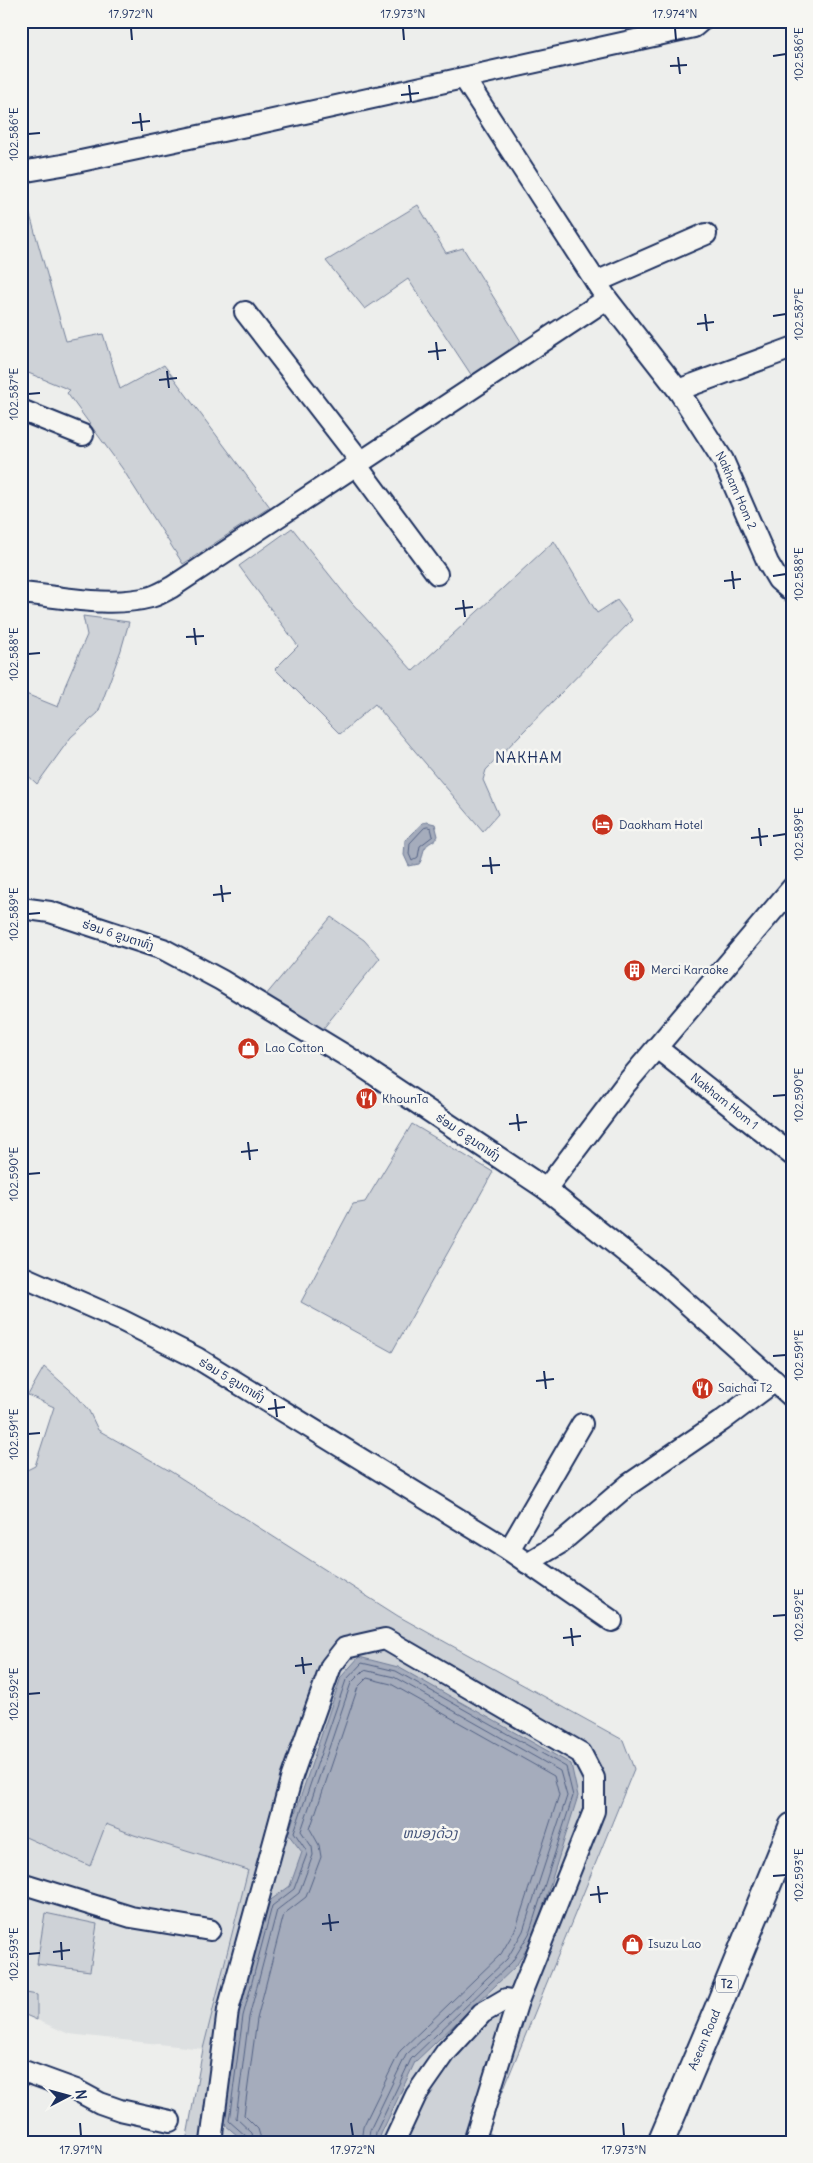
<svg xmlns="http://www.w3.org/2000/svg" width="813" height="2163" font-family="Delius,'Noto Sans Lao',sans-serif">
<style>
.built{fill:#dde0e1}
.green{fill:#ced2d7;stroke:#74809a}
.water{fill:#a5acbc;stroke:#6e7a96}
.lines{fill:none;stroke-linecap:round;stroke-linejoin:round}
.shore{stroke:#526184;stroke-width:1}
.minor-casing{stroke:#1b2f5e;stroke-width:24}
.major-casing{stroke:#1b2f5e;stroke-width:29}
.minor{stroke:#f6f6f2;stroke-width:20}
.major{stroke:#f6f6f2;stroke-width:25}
.ticks{fill:none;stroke:#1b2f5e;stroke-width:2}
.labels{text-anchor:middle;stroke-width:5;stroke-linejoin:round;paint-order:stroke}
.shield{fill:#f6f6f2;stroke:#5d6b8a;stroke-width:1}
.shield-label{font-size:11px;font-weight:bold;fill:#1b2f5e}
.street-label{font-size:12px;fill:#1b2f5e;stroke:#f6f6f2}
.poi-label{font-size:12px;fill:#1b2f5e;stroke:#f6f6f2;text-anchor:start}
.water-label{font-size:14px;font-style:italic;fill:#44547a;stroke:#f6f6f2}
.quarter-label{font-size:15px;letter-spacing:1px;fill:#1b2f5e;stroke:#f6f6f2}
.neatline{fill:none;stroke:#1b2f5e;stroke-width:2}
.ticks-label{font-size:12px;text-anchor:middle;fill:#1b2f5e}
</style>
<rect width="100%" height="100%" fill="#edeeec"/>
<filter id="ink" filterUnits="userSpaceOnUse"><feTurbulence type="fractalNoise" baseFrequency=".02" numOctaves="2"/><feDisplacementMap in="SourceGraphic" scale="10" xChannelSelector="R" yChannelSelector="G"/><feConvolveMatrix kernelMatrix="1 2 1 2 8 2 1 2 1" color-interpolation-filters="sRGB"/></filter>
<g filter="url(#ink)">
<path class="built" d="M106 1824 134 1835 248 1870 203 2049 69 2034 21 2013V1835L89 1866Z"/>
<path class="green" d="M24 194 66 341 103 334 120 389 164 365 270 507 183 564 122 468 67 393 70 390 21 370V195Z
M418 205 446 253 463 248 522 343 472 376 408 279 365 309 326 261Z
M292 528 352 603 413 671 554 541 597 613 617 600 632 620 486 770 483 780 498 814 483 831 375 704 340 734 275 669 298 646 239 566Z
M83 616 129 622 121 650 98 713 71 737 37 784 21 769V692L58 707 65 686 87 635Z
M331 917 364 940 380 958 322 1030 266 995Z
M412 1124 493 1172 392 1352 301 1302 353 1204 365 1202Z
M44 1367 76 1395 89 1411 98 1430 170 1471 398 1616 623 1740 634 1769 486 2132 510 2142H186L203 2049 248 1870 134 1835 106 1824 90 1866 21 1835V1473L35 1466 54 1407 28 1395Z
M45 1913 97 1924 90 1971 37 1964Z
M21 1992 37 1995V2020L21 2013Z"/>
<path class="water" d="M427 822 435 824 438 836C435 842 428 842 425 848 422 853 423 859 419 864L409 866 404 855 405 840 422 823Z
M359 1657 398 1667 571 1764 578 1796 534 1936 516 1966 415 2062 381 2134 379 2142H245L224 2124 238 2015 268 1902 290 1886 302 1852 288 1834 341 1677Z"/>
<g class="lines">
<path class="shore" d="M428 827 431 828 433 836 420 846 418 857 412 861 409 854 410 843 424 828Z
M248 2142 246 2136 229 2121 243 2016 272 1906 294 1889 307 1854 306 1850 294 1832 346 1680 362 1663 396 1671 566 1767 573 1796 529 1934 512 1962 411 2059 376 2132 375 2142
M254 2142 252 2133 236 2118 249 2017 277 1910 299 1893 313 1855 312 1847 301 1831 351 1683 364 1670 394 1677 560 1771 567 1796 523 1931 507 1959 406 2055 370 2130 368 2142
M262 2142 258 2129 244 2115 257 2019 284 1914 306 1897 321 1857 319 1845 310 1829 358 1687 367 1678 391 1684 554 1776 559 1795 516 1928 501 1954 400 2051 363 2127 361 2142"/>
<defs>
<g id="minor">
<path id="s1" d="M464 78 607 299 678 390 723 460 768 563 778 580 792 592"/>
<path d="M21 172 62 165 246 126 694 27 701 21"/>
<path d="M596 282 706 234"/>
<path d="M245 312 361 462"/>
<path d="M678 390 792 348"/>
<path d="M21 410 83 435"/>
<path d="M357 466 437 574"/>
<path d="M21 593C63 597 110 608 151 597 158 595 165 591 172 587L607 299"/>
<path d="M21 908 50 912 163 949 221 980 348 1057 546 1189 664 1283 792 1397"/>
<path id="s2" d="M657 1048 792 1155"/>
<path d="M546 1189 624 1086 792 888"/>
<path d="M21 1276 121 1320 197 1358 509 1550 612 1621"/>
<path d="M509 1550 582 1424"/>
<path d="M527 1563 559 1544 628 1485 723 1420 775 1381"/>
<path d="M21 1883 131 1917 210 1930"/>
<path d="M21 2070 76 2090 100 2103 120 2110 170 2121"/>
<path d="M211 2142 228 2010 292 1776 331 1666 345 1648 385 1639 581 1753 594 1778V1811L518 2001 474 2142"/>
<path d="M394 2142 416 2095 446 2052 482 2013 506 1999 518 2001"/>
</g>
<g id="major">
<path id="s3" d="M661 2142 717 2010 792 1826"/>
</g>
</defs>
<use href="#minor" class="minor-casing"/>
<use href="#major" class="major-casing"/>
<use href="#minor" class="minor"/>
<use href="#major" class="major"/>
</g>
</g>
<path class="ticks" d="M131 28 132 40M403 28 404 40M675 28 676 40M773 56 786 54M678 57 680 74M670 66 687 65M409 85 411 102M401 95 419 93M140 113 142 131M132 123 150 121M28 134 40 133M705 314 707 331M773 316 786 314M697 324 714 322M436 342 438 360M428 352 446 350M167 371 169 388M159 380 177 378M28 394 40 393M732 571 734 589M773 576 786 574M724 581 741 579M463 600 465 617M455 609 473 607M194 628 196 645M186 637 204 636M28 654 40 653M759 828 761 846M773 836 786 834M751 838 768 836M490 857 492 874M482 866 500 865M221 885 223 902M213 895 231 893M28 914 40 913M773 1096 786 1095M517 1114 519 1131M509 1124 527 1122M248 1142 250 1160M241 1152 258 1150M28 1174 40 1173M773 1356 786 1355M544 1371 546 1389M536 1381 554 1379M275 1399 277 1417M268 1409 285 1407M28 1434 40 1433M773 1616 786 1615M571 1628 573 1646M563 1638 581 1636M302 1657 304 1674M295 1666 312 1664M28 1694 40 1693M773 1876 786 1875M598 1886 600 1903M590 1895 608 1893M329 1914 331 1931M322 1924 339 1922M61 1942 62 1960M53 1952 70 1950M28 1954 40 1953M80 2123 81 2136M351 2123 353 2136M623 2123 624 2136"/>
<defs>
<symbol id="hotel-disc" viewBox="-11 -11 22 22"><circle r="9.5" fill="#c8321e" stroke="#f6f6f2"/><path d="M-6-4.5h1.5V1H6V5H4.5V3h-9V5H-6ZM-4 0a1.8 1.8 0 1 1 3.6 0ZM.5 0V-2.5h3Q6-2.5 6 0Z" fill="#fff"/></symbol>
<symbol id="building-disc" viewBox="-11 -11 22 22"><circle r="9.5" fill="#c8321e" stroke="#f6f6f2"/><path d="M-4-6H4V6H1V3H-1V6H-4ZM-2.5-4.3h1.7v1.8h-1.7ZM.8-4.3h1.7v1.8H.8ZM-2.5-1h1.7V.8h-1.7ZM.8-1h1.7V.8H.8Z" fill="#fff"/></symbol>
<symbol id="shop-disc" viewBox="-11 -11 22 22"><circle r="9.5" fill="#c8321e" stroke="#f6f6f2"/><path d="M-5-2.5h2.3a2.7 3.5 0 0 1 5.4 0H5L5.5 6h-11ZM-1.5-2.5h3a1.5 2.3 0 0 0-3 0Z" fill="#fff"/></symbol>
<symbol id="restaurant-disc" viewBox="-11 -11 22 22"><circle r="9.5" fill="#c8321e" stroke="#f6f6f2"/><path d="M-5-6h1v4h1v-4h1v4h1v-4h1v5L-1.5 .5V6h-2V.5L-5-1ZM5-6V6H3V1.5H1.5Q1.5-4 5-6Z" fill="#fff"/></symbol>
</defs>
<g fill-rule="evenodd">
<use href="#hotel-disc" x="590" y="812" width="25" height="25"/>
<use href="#building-disc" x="622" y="958" width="25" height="25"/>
<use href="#shop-disc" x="236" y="1036" width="25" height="25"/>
<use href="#restaurant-disc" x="354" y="1086" width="25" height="25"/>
<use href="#restaurant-disc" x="690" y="1376" width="25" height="25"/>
<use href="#shop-disc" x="620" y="1932" width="25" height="25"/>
</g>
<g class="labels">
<rect class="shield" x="716" y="1975.5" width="22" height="17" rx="4"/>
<g class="shield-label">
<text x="727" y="1988">T2</text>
</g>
<g class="street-label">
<text dy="4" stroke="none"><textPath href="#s1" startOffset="495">Nakham Hom 2</textPath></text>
<text transform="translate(118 935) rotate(18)" y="4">ຮ່ອມ 6 ຂູນຕາທົ່ງ</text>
<text dy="4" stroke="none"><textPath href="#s2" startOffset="86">Nakham Hom 1</textPath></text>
<text transform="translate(468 1137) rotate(34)" y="4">ຮ່ອມ 6 ຂູນຕາທົ່ງ</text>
<text transform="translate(232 1380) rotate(31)" y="4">ຮ່ອມ 5 ຂູນຕາທົ່ງ</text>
<text dy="4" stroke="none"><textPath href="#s3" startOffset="111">Asean Road</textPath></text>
</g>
<g class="poi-label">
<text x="619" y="829">Daokham Hotel</text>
<text x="651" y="974">Merci Karaoke</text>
<text x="265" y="1052">Lao Cotton</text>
<text x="382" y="1103">KhounTa</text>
<text x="718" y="1392">Saichai T2</text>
<text x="648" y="1948">Isuzu Lao</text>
</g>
<g class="water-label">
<text x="430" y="1838">ຫນອງດ້ວງ</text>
</g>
<g class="quarter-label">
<text x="529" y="763">NAKHAM</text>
</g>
</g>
<rect width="813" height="2163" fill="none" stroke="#f6f6f2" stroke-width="55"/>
<g transform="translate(68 2096) rotate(84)" stroke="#f6f6f2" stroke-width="4" paint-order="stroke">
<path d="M0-4L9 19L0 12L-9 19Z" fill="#1b2f5e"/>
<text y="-8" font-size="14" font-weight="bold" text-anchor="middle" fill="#1b2f5e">N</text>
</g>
<rect x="28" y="28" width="758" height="2108" class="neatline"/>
<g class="ticks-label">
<text x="131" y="18">17.972°N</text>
<text x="403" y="18">17.973°N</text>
<text x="675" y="18">17.974°N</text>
<text transform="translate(799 54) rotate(-90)" y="4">102.586°E</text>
<text transform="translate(14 134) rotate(-90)" y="4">102.586°E</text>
<text transform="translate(799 314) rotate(-90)" y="4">102.587°E</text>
<text transform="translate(14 394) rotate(-90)" y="4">102.587°E</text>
<text transform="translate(799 574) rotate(-90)" y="4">102.588°E</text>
<text transform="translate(14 654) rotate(-90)" y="4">102.588°E</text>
<text transform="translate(799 834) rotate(-90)" y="4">102.589°E</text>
<text transform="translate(14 914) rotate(-90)" y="4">102.589°E</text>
<text transform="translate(799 1095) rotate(-90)" y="4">102.590°E</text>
<text transform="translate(14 1174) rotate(-90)" y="4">102.590°E</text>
<text transform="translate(799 1355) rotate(-90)" y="4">102.591°E</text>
<text transform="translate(14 1434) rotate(-90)" y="4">102.591°E</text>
<text transform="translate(799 1615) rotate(-90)" y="4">102.592°E</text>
<text transform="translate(14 1694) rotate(-90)" y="4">102.592°E</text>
<text transform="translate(799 1875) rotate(-90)" y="4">102.593°E</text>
<text transform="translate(14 1954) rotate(-90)" y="4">102.593°E</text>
<text x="81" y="2154">17.971°N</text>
<text x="353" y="2154">17.972°N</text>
<text x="624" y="2154">17.973°N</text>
</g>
</svg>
